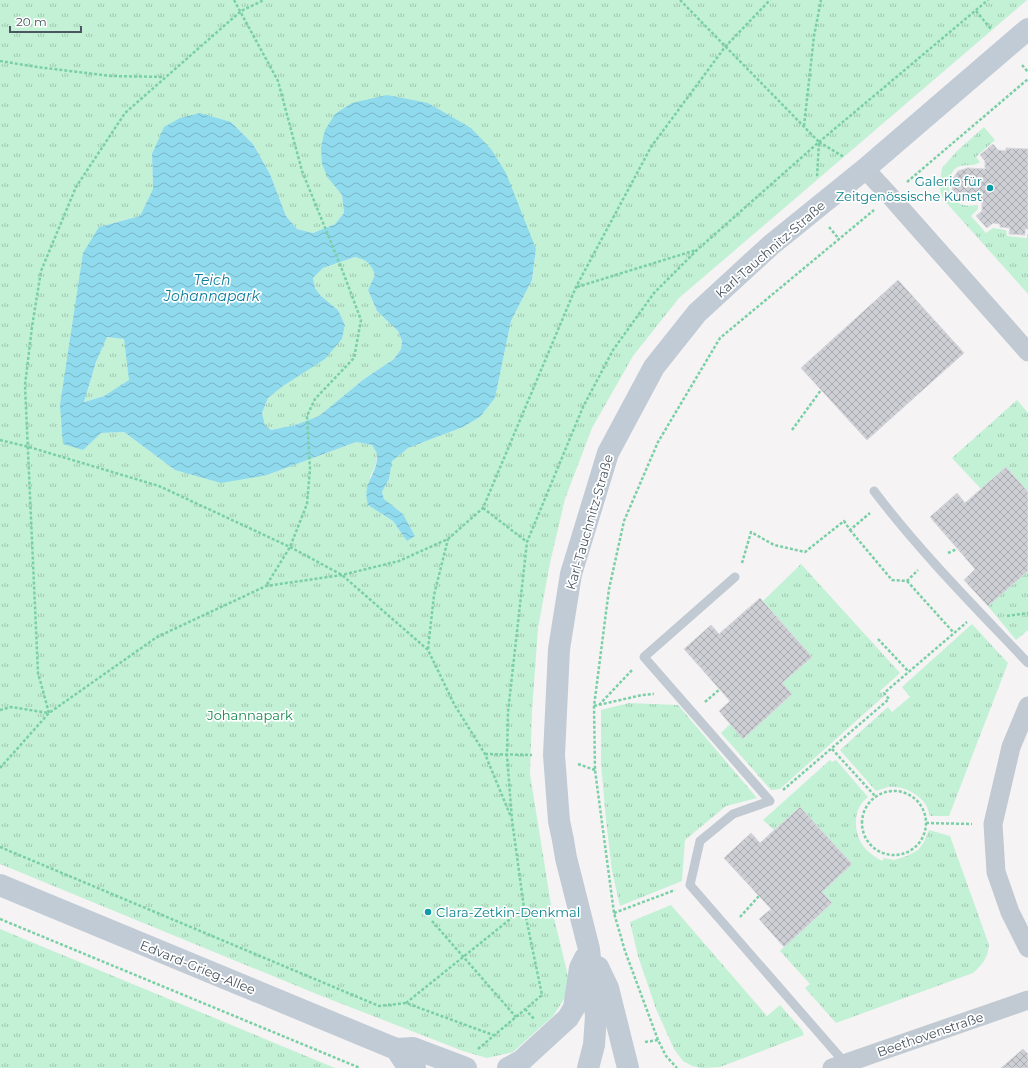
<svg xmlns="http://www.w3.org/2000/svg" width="1028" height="1068" font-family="Montserrat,sans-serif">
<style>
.grass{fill:url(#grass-tufts);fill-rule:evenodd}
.water{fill:url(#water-waves);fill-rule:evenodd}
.building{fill:url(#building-cross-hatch);stroke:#d7d9de}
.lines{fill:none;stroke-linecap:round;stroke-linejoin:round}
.path{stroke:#7ad0a6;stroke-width:2.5;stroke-dasharray:3 2;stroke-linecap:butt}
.lane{stroke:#c1cad2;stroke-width:9}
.street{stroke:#c1cad2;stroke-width:19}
.secondary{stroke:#c1cbd6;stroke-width:22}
.culture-dot{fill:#0f9aa8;stroke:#fff;stroke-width:1.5}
.labels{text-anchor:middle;stroke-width:3.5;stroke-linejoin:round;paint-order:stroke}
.culture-label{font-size:13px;fill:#0d838f;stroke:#fff;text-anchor:end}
.street-label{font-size:13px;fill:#4a5661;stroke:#fff}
.park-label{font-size:13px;fill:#17864f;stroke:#fff}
.water-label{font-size:14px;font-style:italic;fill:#0c7c9b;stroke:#fff}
</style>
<defs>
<pattern id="grass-tufts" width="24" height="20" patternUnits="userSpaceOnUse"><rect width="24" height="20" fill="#c3f1d5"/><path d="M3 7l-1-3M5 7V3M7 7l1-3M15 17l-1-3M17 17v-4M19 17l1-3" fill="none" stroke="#a0c6b0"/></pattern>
<pattern id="water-waves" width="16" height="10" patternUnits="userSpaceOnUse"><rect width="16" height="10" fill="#90daee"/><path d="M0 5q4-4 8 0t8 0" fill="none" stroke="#78b4c4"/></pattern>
<pattern id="building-cross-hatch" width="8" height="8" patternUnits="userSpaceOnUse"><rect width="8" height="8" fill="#cdcfd5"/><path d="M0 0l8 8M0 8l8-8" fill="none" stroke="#a8abb0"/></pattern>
</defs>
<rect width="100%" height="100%" fill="#f5f3f3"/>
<path class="grass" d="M0 0H1027L679 298 633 356 592 428 565 499 550 563 538 628 532 711 530 774 551 905 568 976 566 996 553 1016 513 1052 487 1058 463 1051 319 995 0 864ZM231 122 253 144 270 174 286 216 297 229 313 233 335 224 344 213 342 195 328 178 520 211 536 249 532 280 511 321 495 398 480 417 463 427 408 448 392 460 389 479 382 492 384 499 403 514 415 536 407 540 393 521 368 504 370 477 376 464 377 452 372 445 356 442 267 475 175 470 124 432 101 433 60 405 99 227 140 216 153 189 152 154Z
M984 127 995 140 976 157 980 162C972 168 961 162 954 170 945 180 948 196 959 203 964 207 972 205 978 205V209L971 216 986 233 993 228 1006 230 1007 236 1027 238 1028 232V294L943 199 939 187 942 168 957 151Z
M355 257C368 260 371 263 375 275L368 290 377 311 398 331 402 341 401 349 394 359 364 379 319 416 295 425 271 430 265 425 262 413 268 398 342 339 345 325 338 310 321 296 315 288 313 278 323 268Z
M107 337 124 339 130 380 104 396 84 402 96 362Z
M1017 400 1028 413V492L1006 467 981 489 952 458Z
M801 564 900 673 880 691 884 696 780 789 771 790 721 733 730 724 743 738 792 694 782 683 812 657 763 601Z
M1028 571V630L1016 640 988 606Z
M972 624 1008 663 949 816H930C929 813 928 810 927 807 921 794 902 785 888 787 884 788 880 790 876 791L840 750 888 707 892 712 910 697 902 687Z
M629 703 678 705 757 798 726 806 685 840 682 881 620 906 612 871 606 820 601 763V710Z
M830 760 832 762 836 760 868 797C852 809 853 832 864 847 869 853 875 857 882 861L884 858 894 860 907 856 918 850 924 842 929 830 950 836 989 945C988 958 982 965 973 973L836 1023 805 988 810 984 780 951 784 947 832 903 822 892 852 864 800 807 774 830 763 820Z
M671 905 767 1016 780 1005 802 1030 804 1035 720 1067 702 1068 692 1066 683 1061 674 1049 656 1009 638 956 630 922Z
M0 929 335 1068H0Z"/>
<path class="water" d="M387 95 428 103 471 128 491 149 506 173 536 249 532 280 511 321 495 398 480 417 463 427 408 448 392 461 389 479 382 492 384 499 403 514 415 536 407 541 393 521 368 505C363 486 371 481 376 465 377 461 377 457 377 453L372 445 356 442 267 475 221 483 175 470 124 432 101 433 83 450 63 444 60 405 83 253 99 227 140 216 153 189 152 154 164 127 180 118 200 113 231 122 253 144 270 174 286 216 297 229 313 233 335 224 344 213 342 195 328 178 322 164 321 147 325 130 335 114 352 103ZM355 257C367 260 371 264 375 275L368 290 377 311 398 331 402 341 401 349 394 359 364 379 319 416 295 425 271 430 265 425 262 413 268 398 283 386 325 359 342 339 345 325 338 310 321 296 315 288 313 278 323 268ZM107 337 124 339 129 380 104 396 84 402 96 362Z"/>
<path class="building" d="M993 144 998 150 1006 151V148L1028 149V229H1025V235L1009 234 1010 228 1000 227V224L993 223 987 228 976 216 982 211V202L961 200 955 195 952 190V180L958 171 968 168 985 169V161L980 155Z
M898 280 964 353 867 440 801 368Z
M1006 467 1028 492V571L988 606 964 580 975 569 930 517 957 493 965 503Z
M760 598 812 657 782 683 792 694 743 739 719 711 730 701 684 649 711 625 719 634Z
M800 807 852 864 822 892 832 903 784 947 759 919 771 909 724 858 751 833 760 843Z
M1023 1049 1028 1054V1068H1001Z"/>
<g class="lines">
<path class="path" d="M234 0 278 81 302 171 343 272 361 320 354 358 315 399 307 416 310 469 307 504 290 547 266 586
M680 0 819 142 817 177
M976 11 991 29
M0 61 37 67 111 76 164 77
M1022 65 1028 72
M804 126 814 36 821 0
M819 142 844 157
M907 182 1028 79
M829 227 839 239
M577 287 696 250
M792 430 821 390
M0 440 29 447 159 486 290 547 342 575 428 650 454 704 485 754 511 817
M483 508 527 542
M850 530 892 580 907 581 918 570
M948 553 957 549
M742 563 751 532 774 545 805 552 844 521 850 530 870 513
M907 581 954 633
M1007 616 1028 613
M878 639 909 672
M428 649 434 595 448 539
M705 702 720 689
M599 705 633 669
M594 706 642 695 654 694
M0 710 11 707 49 713 38 673 25 385 32 327 41 271 76 187 125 113 241 11 264 0
M832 749 876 797
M485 754 532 755
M578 764 595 770
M0 768 49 713 157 637 266 586 342 575 399 561 448 539 483 508 576 287 651 147 725 47 770 0
M783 790 889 699 884 693 967 622
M862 823a32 32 0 1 1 64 0a32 32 0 1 1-64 0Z
M926 823 972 824
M0 847 379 1006 406 1003 493 1035
M614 913 675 890
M740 917 759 896
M0 919 360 1068
M432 921 516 1017
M406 1003 524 908
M525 1009 534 1019
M658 1040 625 951 614 913 595 770 594 706 609 589 624 521 658 442 720 338 874 210
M645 1042 658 1040 666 1056 677 1068
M478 1049 542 995 524 908 512 820 507 755 508 712 527 542 583 407 613 350 654 293 697 250 819 142 988 0"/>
<path class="lane" d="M874 491C921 553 975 607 1028 663
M735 577 644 657 770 801 733 814 700 841 690 885 845 1063"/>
<path class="street" d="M865 169 890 196 1028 352
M1028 706 1011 747 993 824 996 872 1010 912 1028 948
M832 1068 1028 1000"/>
<path class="secondary" d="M0 885 396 1049 413 1048 466 1068
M598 967 608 988 628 1068
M396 1049 406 1064 415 1068
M508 1068 521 1061 568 1018 574 1008 580 968 585 958
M588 1068 594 1045 596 1016 589 949 566 858 563 840 559 821 554 755 559 649 571 574 608 453 654 367 697 313 771 245 865 169 1028 29"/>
</g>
<g class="culture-dot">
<circle cx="990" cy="188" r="4"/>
<circle cx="428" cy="912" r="4"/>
</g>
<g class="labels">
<g class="culture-label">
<text x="982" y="186">Galerie für<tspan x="982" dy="15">Zeitgenössische Kunst</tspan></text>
<text x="436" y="917" text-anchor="start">Clara-Zetkin-Denkmal</text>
</g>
<g class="street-label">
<text transform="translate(770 249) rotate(-41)" y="5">Karl-Tauchnitz-Straße</text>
<text transform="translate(589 522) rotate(-74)" y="5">Karl-Tauchnitz-Straße</text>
<text transform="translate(198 967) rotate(22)" y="5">Edvard-Grieg-Allee</text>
<text transform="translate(930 1034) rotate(-19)" y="5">Beethovenstraße</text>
</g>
<g class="park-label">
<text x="250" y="720">Johannapark</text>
</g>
<g class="water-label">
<text x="212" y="285">Teich<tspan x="212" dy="16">Johannapark</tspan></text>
</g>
</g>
<path d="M10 26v6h71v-6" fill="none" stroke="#4a5661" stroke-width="2"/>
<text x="16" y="26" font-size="12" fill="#4a5661" stroke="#ffffff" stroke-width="3" paint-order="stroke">20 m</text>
</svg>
